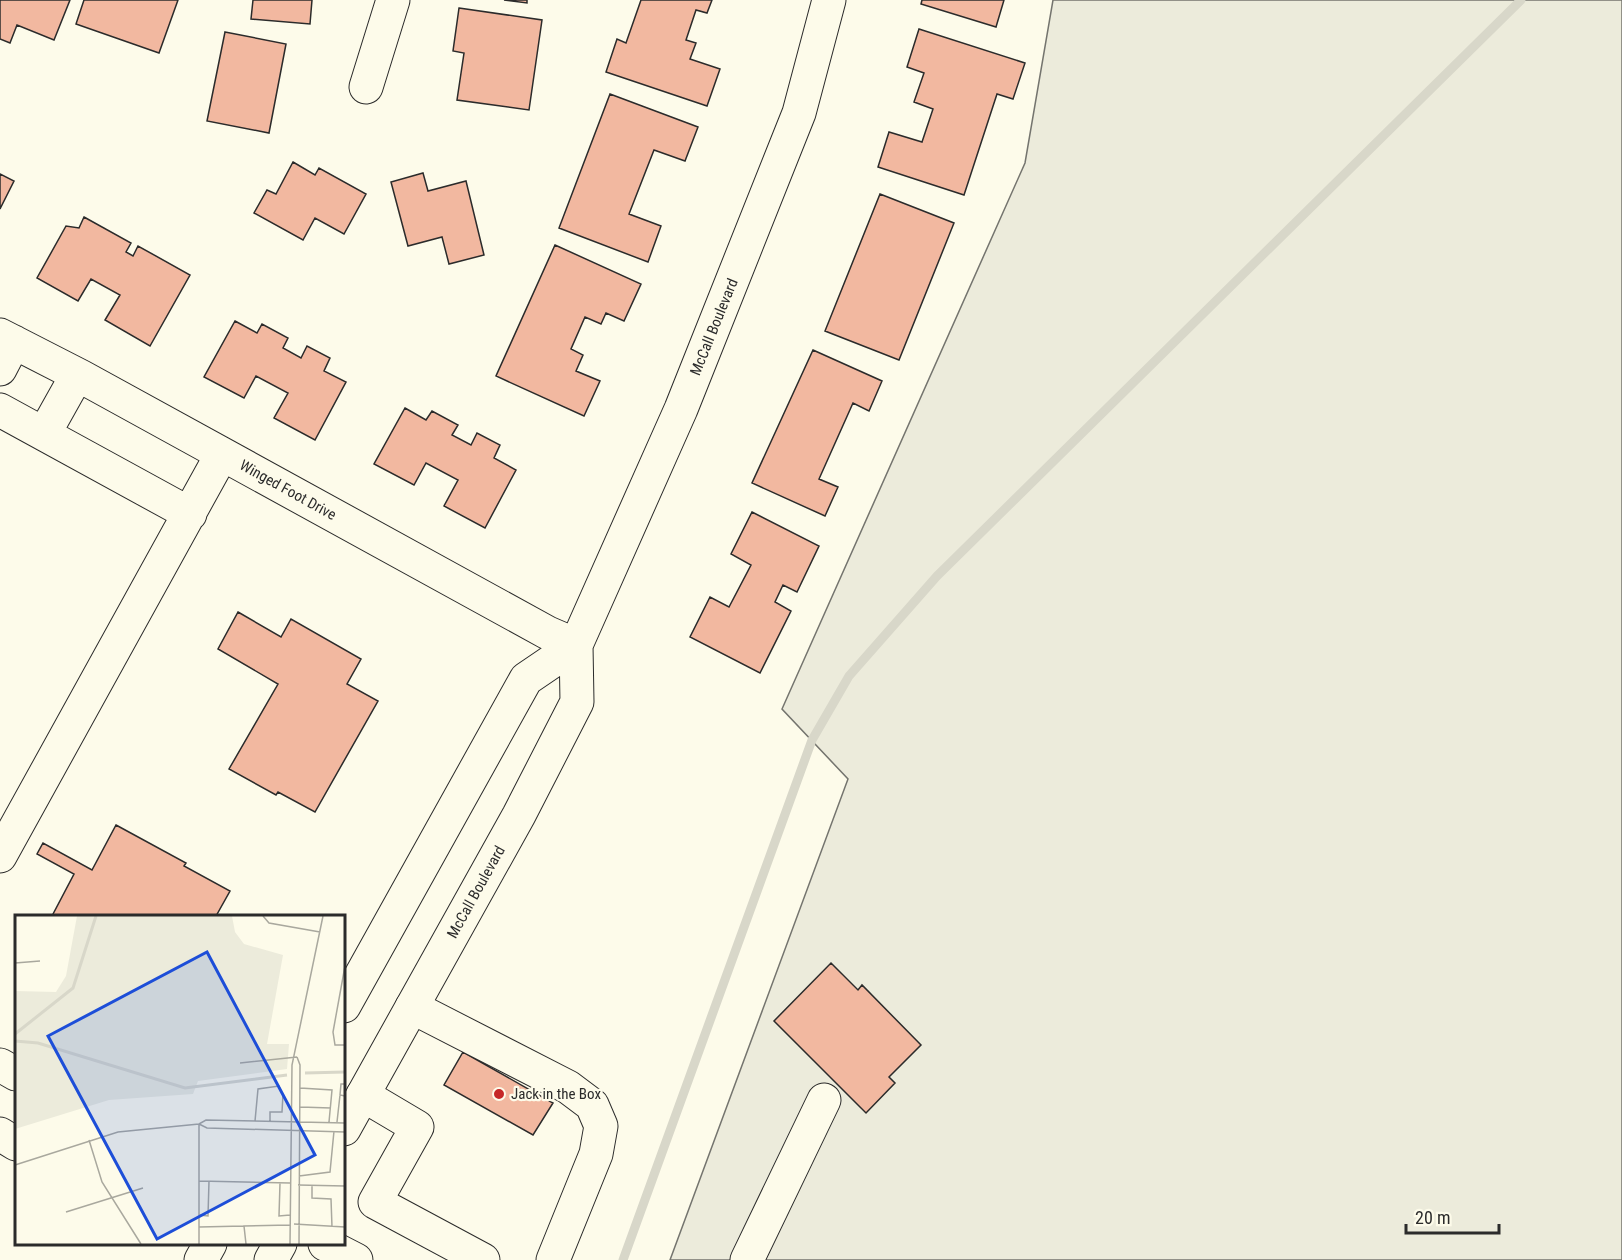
<svg xmlns="http://www.w3.org/2000/svg" width="1622" height="1260" font-family="'Roboto Condensed',sans-serif">
<style>
.green{fill:#ecebdb;stroke:#74746e;stroke-width:1.5}
.lines{fill:none;stroke-linecap:round;stroke-linejoin:round}
.stream{stroke:#d8d7c9;stroke-width:9}
.building{fill:#f2b8a0;stroke:#2b2b2b;stroke-width:1.5}
.minor-casing{stroke:#2b2b2b;stroke-width:35}
.major-casing{stroke:#2b2b2b;stroke-width:35}
.minor{stroke:#fdfbea;stroke-width:33}
.major{stroke:#fdfbea;stroke-width:33}
.poi-dot{fill:#c62828;stroke:#fdfbea;stroke-width:2}
.labels{text-anchor:middle;stroke-width:4.5;stroke-linejoin:round;paint-order:stroke}
.street-label{font-size:15px;fill:#2b2b2b;stroke:#fdfbea}
.poi-label{font-size:15px;fill:#2b2b2b;stroke:#fdfbea;text-anchor:start}
.inset-river{fill:none;stroke:#d8d7c9;stroke-width:3}
.inset-road{fill:none;stroke:#a9a89e;stroke-width:1.5}
.view{fill:#1d4ed8;fill-opacity:0.15;stroke:#1d4ed8;stroke-width:3}
.inset-edge{fill:none;stroke:#2b2b2b;stroke-width:3}
</style>
<rect width="100%" height="100%" fill="#fdfbea"/>
<path class="green" d="M1053 0H1622V1260H670L848 779 782 709 1025 163Z"/>
<g class="lines">
<path class="stream" d="M623 1260 812 740 849 676 937 576 1521 0"/>
</g>
<path class="building" d="M0 0H70L54 40 17 25 10 43 0 39Z
M84 0H178L159 53 76 24Z
M253 0H312L310 24 251 19Z
M504 0H527V3Z
M641 0H712L707 13 696 10 686 40 696 43 690 59 720 69 707 106 606 72 617 39 626 43Z
M922 0H1004L996 27 921 4Z
M459 8 542 20 529 110 457 100 464 53 453 51Z
M919 29 1025 63 1013 99 997 94 964 195 878 167 889 132 922 142 933 109 914 102 924 73 907 67Z
M225 32 286 44 269 133 207 121Z
M610 94 698 127 685 161 654 150 629 214 661 226 648 262 559 228Z
M293 162 315 175 319 168 366 194 344 234 315 218 303 240 254 213 267 190 276 194Z
M423 173 428 191 466 181 484 255 449 264 442 237 408 246 391 182Z
M0 174 14 181 0 209Z
M880 194 954 223 899 360 825 331Z
M84 217 131 243 126 252 133 256 138 246 190 275 150 346 105 320 120 295 91 279 78 301 37 278 66 226 79 228Z
M555 245 641 284 624 321 606 313 601 324 585 317 571 349 583 355 576 371 600 381 584 416 496 376Z
M235 321 257 333 262 324 288 338 283 348 301 358 307 346 330 358 324 371 346 382 315 440 274 418 288 393 256 376 244 398 204 377Z
M813 350 882 381 869 411 853 403 819 479 838 487 825 516 752 483Z
M405 408 426 420 432 411 458 425 452 435 471 445 477 433 500 445 494 458 516 470 485 528 444 506 458 480 426 463 414 485 374 464Z
M752 512 819 546 797 592 783 585 775 602 791 611 760 673 690 637 710 597 729 607 751 565 731 554Z
M238 612 281 637 291 619 361 659 347 684 378 701 315 812 278 792 276 795 229 769 278 684 218 649Z
M116 825 186 863 184 866 230 891 216 916H52L74 874 37 854 43 843 92 870Z
M831 963 858 990 862 985 921 1045 889 1077 895 1083 866 1113 774 1021Z
M463 1052 553 1103 533 1135 444 1085Z"/>
<g class="lines">
<defs>
<path id="minor" d="M366 87 393 0
M0 335 82 377 548 633 576 645
M0 369 14 342
M0 410 190 514
M44 434 77 375
M0 856 222 454
M412 1007 568 1087 592 1105 601 1126 596 1154 553 1260
M0 1065 16 1074
M363 1095 417 1127 375 1202 483 1260
M0 1134 16 1144
M325 1244 356 1260
M747 1260 824 1100"/>
<path id="major" d="M344 1006 526 679 576 645
M344 1129 519 815 577 702 576 645 681 409 799 113 829 0
M201 1260 210 1244
M271 1260 280 1244"/>
</defs>
<use href="#minor" class="minor-casing"/>
<use href="#major" class="major-casing"/>
<use href="#minor" class="minor"/>
<use href="#major" class="major"/>
</g>
<circle class="poi-dot" cx="499" cy="1094" r="6"/>
<g class="labels">
<g class="street-label">
<text transform="translate(714 327) rotate(-68)" y="5">McCall Boulevard</text>
<text transform="translate(288 490) rotate(29)" y="5">Winged Foot Drive</text>
<text transform="translate(476 892) rotate(-61)" y="5">McCall Boulevard</text>
</g>
<g class="poi-label">
<text x="511" y="1099">Jack in the Box</text>
</g>
</g>
<g transform="translate(15 915)">
<rect width="330" height="330" fill="#fdfbea"/>
<path d="M62 1H217L220 17 229 29 268 40 252 129H274L272 154 183 166 178 179 94 185 0 214V76L41 77 51 61Z" fill="#ecebdb"/>
<path class="inset-river" d="M0 119 58 73 81 1M0 126 23 128 170 173 272 160M290 158 330 157"/>
<path class="inset-road" d="M248 1 254 8 305 17M0 48 25 46M330 51 318 117 320 130H330M282 142 285 150 284 329M225 148 282 142M330 169H326L325 180 330 181M285 173 317 175 314 207M285 192 316 193M240 206 243 174 264 171 267 179M255 206V197H267L268 179M322 207 325 180M184 209V329M184 209 192 213 330 217M74 225 87 267 126 329M0 250 103 217 184 209 191 205 330 208M284 261 315 257 319 216M184 266 275 268M265 268 264 301 275 300M283 270 330 271M297 271V283L316 284 317 312M51 297 128 273M184 300 193 301 194 266M279 309 330 312M184 312 229 311M231 329 229 311 275 310M275 329 277 150 308 1"/>
<path class="view" d="M192 37 300 240 142 324 33 121Z"/>
<rect width="330" height="330" class="inset-edge"/>
</g>
<path d="M1406 1224v9h93v-9" fill="none" stroke="#2b2b2b" stroke-width="3"/>
<text x="1415" y="1224" font-size="18" fill="#2b2b2b" stroke="#fdfbea" stroke-width="4.5" paint-order="stroke">20 m</text>
</svg>
